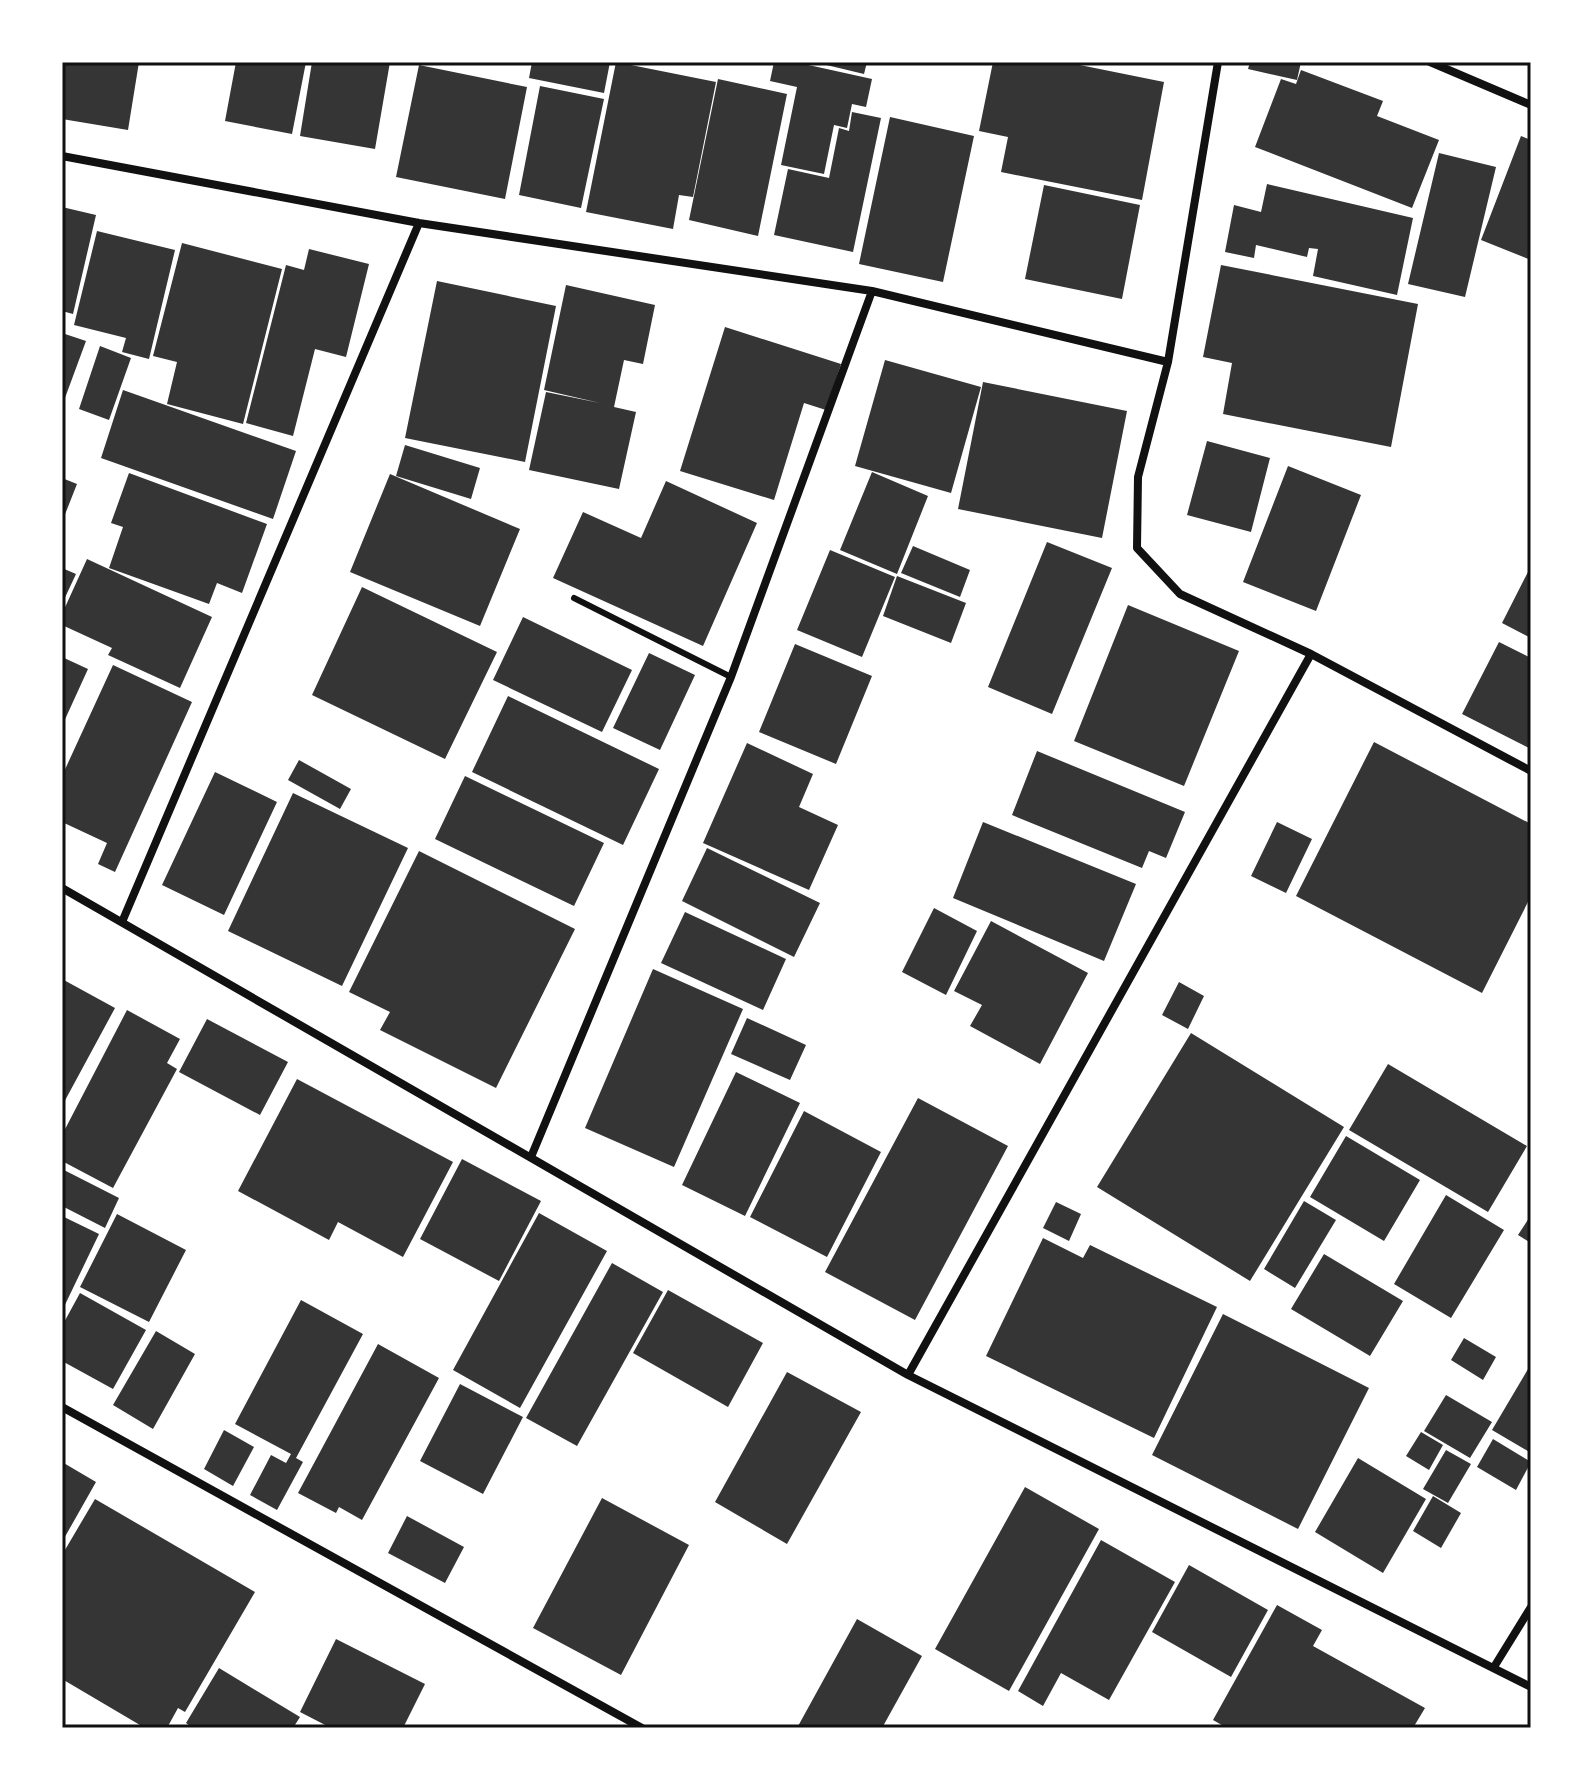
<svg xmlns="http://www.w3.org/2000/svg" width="1593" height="1790" font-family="'Public Sans',sans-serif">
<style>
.building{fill:#353535}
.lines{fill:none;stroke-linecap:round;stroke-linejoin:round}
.service{stroke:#111;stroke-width:6}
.minor{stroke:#111;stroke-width:8}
.neatline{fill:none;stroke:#111;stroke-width:3}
</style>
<rect width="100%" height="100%" fill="#fff"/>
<path class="building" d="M62 62H139L128 130 62 119Z
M236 62H306L292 134 225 121Z
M312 62H390L375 149 300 136Z
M532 62H610L604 93 529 78Z
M616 62 716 82 693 197 679 195 673 229 586 212Z
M774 62H795L872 79 866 107 852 104 847 128 834 125 824 174 781 165 797 87 770 81Z
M814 62H867L864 74Z
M993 62H1065L1164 82 1142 200 1001 172 1008 137 979 131Z
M1250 62H1301L1297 80 1248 69Z
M419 65 527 87 505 199 396 177Z
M1301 70 1383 101 1377 116 1439 140 1412 208 1255 147 1281 79 1296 84Z
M718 79 787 94 758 236 689 220Z
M540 86 604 99 581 208 519 195Z
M852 112 881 118 853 252 774 235 788 169 829 178 839 128 849 131Z
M890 117 974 136 943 282 859 264Z
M1521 136 1531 140V260L1481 240Z
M1439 153 1496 167 1465 297 1408 284Z
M1267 184 1413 218 1397 295 1313 276 1318 249 1309 248 1307 257 1256 245 1254 258 1225 252 1234 205 1261 212Z
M1044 185 1140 205 1122 299 1025 279Z
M62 207 96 215 73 314 62 311Z
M97 231 175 250 149 359 122 352 126 338 74 325Z
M182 243 282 269 243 424 167 404 177 362 153 356Z
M309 249 369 264 346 357 315 349 293 436 246 423 286 265 304 270Z
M1221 265 1418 304 1391 447 1223 414 1232 363 1203 357Z
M437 281 556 306 525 462 405 438Z
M566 285 655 305 643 364 624 360 614 407 636 412 619 489 529 470 546 392 600 403 544 390Z
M725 327 841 364 826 410 804 403 774 500 680 471Z
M62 333 86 341 62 406Z
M100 346 131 358 109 420 79 409Z
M885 360 981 387 951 493 855 466Z
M983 382 1127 411 1102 538 958 509Z
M123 390 296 451 273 519 101 458Z
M1207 441 1270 458 1251 532 1187 515Z
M405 445 480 468 471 499 396 476Z
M1288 466 1361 495 1316 611 1243 582Z
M872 472 928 496 897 574 840 550Z
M129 473 267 524 242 593 217 583 209 604 109 568 123 527 111 523Z
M390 474 520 529 480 626 350 572Z
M62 478 77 484 62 522Z
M666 481 757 523 703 646 553 578 583 512 641 538Z
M1047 542 1112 568 1052 714 988 687Z
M913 546 970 570 960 597 901 573Z
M830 550 895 577 862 657 797 630Z
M87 559 212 617 180 688 108 655 112 648 62 625V614Z
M1531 566V638L1502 623Z
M62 568 76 574 62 604Z
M897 576 966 603 951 643 883 616Z
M362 587 497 652 445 759 312 695Z
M1128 605 1239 651 1184 786 1074 741Z
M523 617 632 670 602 732 493 680Z
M1499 642 1531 658V749L1462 714Z
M795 644 872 676 836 764 759 732Z
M649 653 695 675 660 750 613 728Z
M62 657 88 669 62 726Z
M113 665 192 702 115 872 98 864 107 843 62 822V776Z
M508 696 659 769 623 845 472 772Z
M1374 742 1531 824V896L1482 993 1296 896Z
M747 743 813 774 799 807 838 825 809 890 703 843Z
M1037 751 1185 812 1166 858 1149 851 1142 868 1012 815Z
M299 760 351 789 340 809 288 780Z
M215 772 277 802 224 915 162 885Z
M465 776 604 843 574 906 435 839Z
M293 793 408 848 342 986 228 931Z
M983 822 1136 884 1104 961 953 898Z
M1277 822 1312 839 1286 893 1251 876Z
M707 848 820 903 794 957 682 901Z
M419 851 575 929 496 1088 380 1030 390 1012 349 992Z
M934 908 977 931 946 995 902 972Z
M685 912 786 959 763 1010 661 963Z
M991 921 1088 973 1040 1064 970 1026 982 1005 954 991Z
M653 969 743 1009 674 1167 585 1128Z
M62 979 115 1008 62 1106Z
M1179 982 1204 996 1188 1029 1162 1015Z
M127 1010 180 1039 167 1063 177 1069 113 1188 62 1161V1135Z
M747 1018 806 1045 790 1080 731 1054Z
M207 1019 288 1062 260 1115 179 1072Z
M1191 1033 1344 1127 1250 1281 1097 1187Z
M1388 1064 1527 1146 1488 1212 1349 1130Z
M736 1072 800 1103 745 1216 682 1185Z
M297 1079 453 1162 403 1257 338 1222 329 1240 238 1191Z
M918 1098 1008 1146 915 1320 825 1272Z
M804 1111 881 1152 827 1257 750 1217Z
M1346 1136 1420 1180 1384 1241 1310 1197Z
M462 1159 541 1201 499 1281 420 1239Z
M62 1169 119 1198 105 1228 62 1206Z
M1446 1195 1504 1230 1451 1318 1394 1284Z
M1304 1201 1336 1220 1295 1288 1264 1269Z
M1056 1202 1081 1214 1069 1241 1043 1228Z
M539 1213 607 1251 520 1408 453 1370Z
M117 1214 186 1250 149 1322 80 1287Z
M1531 1215V1243L1518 1235Z
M62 1216 99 1234 62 1311Z
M1043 1238 1083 1258 1090 1245 1217 1307 1154 1438 986 1356Z
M1324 1254 1403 1301 1370 1356 1291 1309Z
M612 1263 663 1292 577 1446 526 1418Z
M668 1290 763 1343 728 1407 633 1353Z
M80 1293 146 1330 113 1389 62 1361V1326Z
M301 1300 363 1334 296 1458 303 1462 277 1510 250 1495 271 1455 286 1463 291 1454 235 1424Z
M1223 1314 1369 1388 1298 1529 1152 1455Z
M156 1331 195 1354 153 1429 113 1405Z
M1464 1338 1496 1357 1483 1380 1451 1360Z
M378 1344 439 1378 362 1520 339 1507 336 1513 298 1493Z
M1531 1364V1453L1492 1430Z
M787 1372 861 1412 787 1544 715 1502Z
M460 1384 523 1417 483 1494 420 1461Z
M1446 1395 1492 1422 1470 1458 1424 1431Z
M224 1430 254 1447 233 1486 204 1469Z
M1421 1432 1443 1445 1429 1470 1406 1456Z
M1493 1439 1531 1462 1516 1490 1477 1467Z
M1446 1450 1471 1464 1448 1503 1423 1489Z
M1358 1458 1426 1499 1383 1573 1315 1532Z
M62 1462 96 1482 62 1542Z
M1025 1487 1099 1529 1009 1691 935 1649Z
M1433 1496 1461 1513 1441 1548 1413 1531Z
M602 1498 689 1545 621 1675 533 1628Z
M95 1499 255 1592 185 1712 178 1708 167 1728H145L62 1679V1555Z
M407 1516 464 1547 445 1583 388 1553Z
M1101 1540 1175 1582 1109 1700 1061 1673 1043 1706 1018 1691Z
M1189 1565 1268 1610 1231 1677 1152 1632Z
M1277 1605 1322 1630 1313 1646 1425 1708 1413 1728H1227L1213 1720Z
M857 1619 922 1656 882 1728H797Z
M336 1639 425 1684 403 1728H331L300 1712Z
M219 1668 300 1717 293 1728H193L186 1723Z"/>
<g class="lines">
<path class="service" d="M574 598 731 677"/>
<path class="minor" d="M1218 62 1168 362 1138 477 1137 548 1180 594 1311 654 1531 771
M1430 62 1531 105
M62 156 419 223 872 291 1168 362
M62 888 908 1375 1531 1687
M122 922 419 223
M531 1157 731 677 872 291
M908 1375 1311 654
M62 1407 642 1728
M1494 1667 1531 1607"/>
</g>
<rect width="1593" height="1790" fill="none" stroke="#ffffff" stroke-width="128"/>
<rect x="64" y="64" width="1465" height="1662" class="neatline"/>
</svg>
